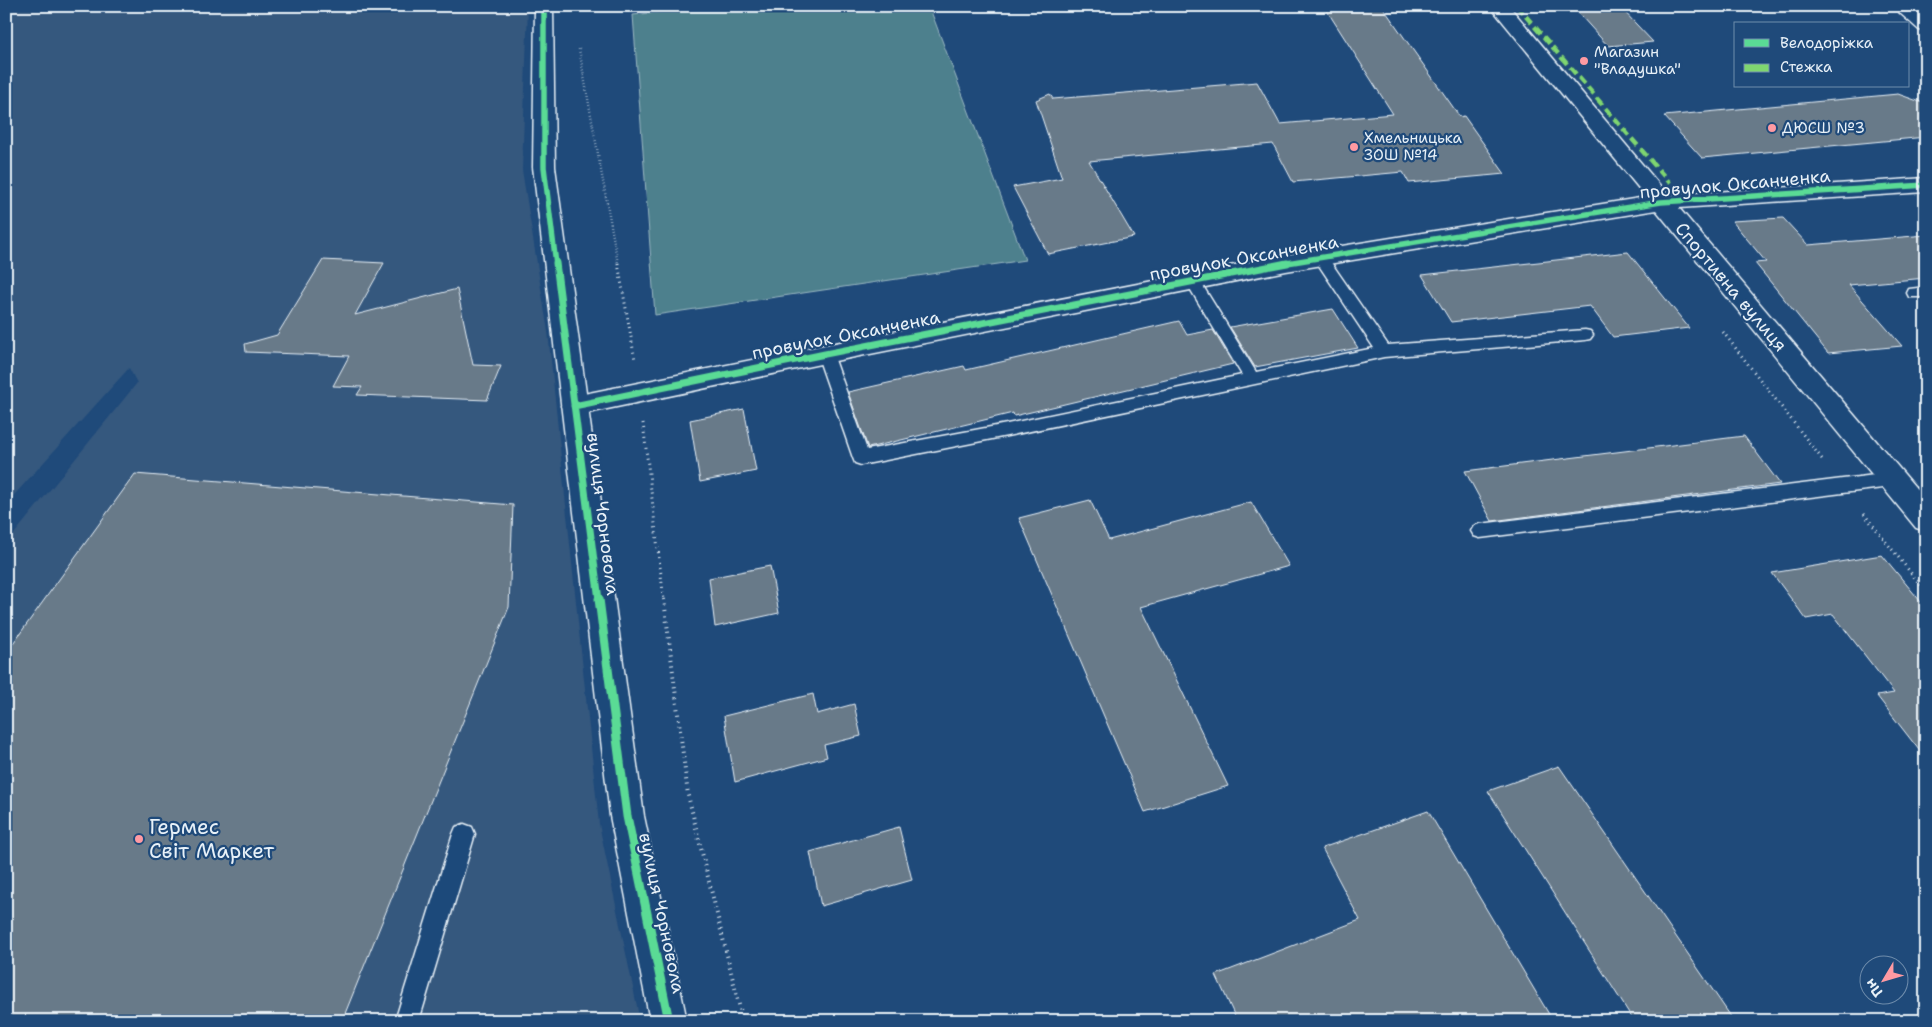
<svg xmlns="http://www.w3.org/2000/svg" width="1932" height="1027" font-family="'Shantell Sans',sans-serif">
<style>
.built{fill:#35587e}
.green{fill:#4e808d;stroke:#9bb8c2}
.building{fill:#687a89;stroke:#e8f1f8}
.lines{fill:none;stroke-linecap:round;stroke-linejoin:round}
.service-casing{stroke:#e8f1f8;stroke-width:3}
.minor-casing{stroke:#e8f1f8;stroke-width:3}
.tertiary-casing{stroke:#e8f1f8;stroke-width:3}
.path-far2{stroke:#e8f1f8;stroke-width:2.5;stroke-dasharray:0.5 2.5;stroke-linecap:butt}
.path-far1{stroke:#e8f1f8;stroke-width:3;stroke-dasharray:1 4;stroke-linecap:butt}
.path{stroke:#e8f1f8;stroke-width:4;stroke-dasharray:1 4.5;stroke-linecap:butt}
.service{fill:#1f4a7a;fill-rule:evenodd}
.minor{fill:#1f4a7a;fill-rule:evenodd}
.tertiary{fill:#1f4a7a;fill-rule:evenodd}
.quiet{stroke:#7fd670;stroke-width:4.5;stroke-dasharray:9 4.5;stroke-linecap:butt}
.cycleway-far2-casing{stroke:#1f4a7a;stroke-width:8}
.cycleway-far1-casing{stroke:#1f4a7a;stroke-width:10}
.cycleway-casing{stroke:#1f4a7a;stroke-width:12}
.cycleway-far2{stroke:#5adb95;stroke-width:5.5}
.cycleway-far1{stroke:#5adb95;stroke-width:7}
.cycleway{stroke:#5adb95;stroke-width:9}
.poi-dot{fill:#ff9aa2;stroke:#1f4a7a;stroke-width:2}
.labels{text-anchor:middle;stroke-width:4.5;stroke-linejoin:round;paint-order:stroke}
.far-poi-label{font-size:15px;fill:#e8f1f8;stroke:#1f4a7a;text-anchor:start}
.street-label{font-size:18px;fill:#e8f1f8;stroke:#1f4a7a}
.near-poi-label{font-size:21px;fill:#e8f1f8;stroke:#1f4a7a;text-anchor:start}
</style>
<rect width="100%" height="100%" fill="#1f4a7a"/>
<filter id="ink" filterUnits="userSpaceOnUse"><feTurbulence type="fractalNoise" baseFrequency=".02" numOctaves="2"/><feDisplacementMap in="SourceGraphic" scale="10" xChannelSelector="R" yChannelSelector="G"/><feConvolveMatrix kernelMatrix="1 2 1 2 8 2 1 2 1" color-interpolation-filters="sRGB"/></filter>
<g filter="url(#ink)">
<path class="built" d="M6 6H528L522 170 548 332 599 824 640 1021H6V544L137 383 129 368 6 504Z"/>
<path class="green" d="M707 6H929L1025 260 655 315 633 15Z"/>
<path class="building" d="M1324 6H1382L1460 117 1464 116 1505 174 1409 183 1403 172 1293 182 1273 144 1089 161 1134 237 1048 254 1013 187 1062 178 1036 100 1050 94 1053 99 1257 82 1280 124 1393 114Z
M1572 6H1619L1653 42 1608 46Z
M1898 94 1926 104V137L1702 158 1664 116Z
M1783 218 1808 245 1926 235V278L1849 285 1902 346 1828 353 1755 263 1766 262 1732 221Z
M1628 252 1689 328 1613 337 1590 306 1451 322 1422 275Z
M323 260 384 263 355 315 457 289 473 365 501 366 487 400 357 395 362 387 333 386 349 356 246 352 245 344 277 335Z
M1333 309 1358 348 1255 367 1230 327Z
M1179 321 1187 335 1213 330 1233 364 1014 416 1013 413 868 448 848 392 964 366 966 370Z
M744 409 756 471 700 482 690 420Z
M1744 436 1780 484 1492 521 1465 471Z
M135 474 513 505 509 607 342 1021H6V653Z
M1090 500 1109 540 1251 502 1289 566 1141 607 1228 786 1145 812 1019 518Z
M1882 555 1926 608V759L1877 696 1894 693 1833 614 1806 619 1772 573Z
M770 566 779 613 715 627 709 578Z
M813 694 817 714 854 704 861 736 824 745 827 757 735 782 724 716Z
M1559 766 1734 1021H1634L1488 791Z
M1428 811 1553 1021H1237L1216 975 1360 920 1322 848Z
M899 827 912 880 821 906 810 852Z"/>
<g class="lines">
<defs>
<path id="service" d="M1321 253 1326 255 1388 345 1585 330 1590 331 1593 335 1590 339 1585 340 1384 357 1007 436 861 465 855 463 853 458 817 354 819 350 825 348 831 350 833 354 867 450 1007 424 1242 375 1186 282 1188 278H1198L1256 372 1374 348 1314 258 1316 255Z
M1926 287V297H1909L1907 293 1909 289Z
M1891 473 1897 475 1900 480 1897 485 1891 487 1480 538 1474 536 1471 531 1474 526 1480 524Z
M464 824 472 827 475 834 419 1021H395L453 834 456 827Z"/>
<path id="minor" d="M1490 6H1509L1668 195 1926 178V192L1679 208 1926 500V531L1916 528 1656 210 1286 271 825 363 574 416 565 413 561 406 565 399 574 396 825 345 1286 255 1646 197Z
M1892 6H1913L1926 17V31L1919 30Z"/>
<path id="tertiary" d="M535 6H553L555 167 644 816 687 1021H650L610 816 533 167Z"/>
</defs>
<use href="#service" class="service-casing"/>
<use href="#minor" class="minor-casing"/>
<use href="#tertiary" class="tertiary-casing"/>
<path class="path-far2" d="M579 49 618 264"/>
<path class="path-far1" d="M618 263 635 360
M1723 332 1822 459
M643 423 664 600
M1864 514 1926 592"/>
<path class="path" d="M664 599 688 795 743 1021"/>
<use href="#service" class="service"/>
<use href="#minor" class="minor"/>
<use href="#tertiary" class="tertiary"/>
<path class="quiet" d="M1517 6 1670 183"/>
<defs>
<path id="cycleway-far2" d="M544 6V167L556 264
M1281 264 1661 202 1926 185"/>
<path id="cycleway-far1" d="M556 263 599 600
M574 406 825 354 1287 263"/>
<path id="cycleway" d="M599 599 627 816 669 1021"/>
</defs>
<use href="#cycleway-far2" class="cycleway-far2-casing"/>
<use href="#cycleway-far1" class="cycleway-far1-casing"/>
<use href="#cycleway" class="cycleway-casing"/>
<use href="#cycleway-far2" class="cycleway-far2"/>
<use href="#cycleway-far1" class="cycleway-far1"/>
<use href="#cycleway" class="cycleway"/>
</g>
</g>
<g class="poi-dot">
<circle cx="1584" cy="61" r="5"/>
<circle cx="1772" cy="128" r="5"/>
<circle cx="1354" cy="147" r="5"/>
<circle cx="139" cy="839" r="5"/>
</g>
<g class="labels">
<g class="far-poi-label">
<text x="1594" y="57">Магазин<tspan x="1594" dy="17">"Владушка"</tspan></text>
<text x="1782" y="133">ДЮСШ №3</text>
<text x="1364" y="143">Хмельницька<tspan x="1364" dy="17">ЗОШ №14</tspan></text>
</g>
<g class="street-label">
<text transform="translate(1735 184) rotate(-5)" y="6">провулок Оксанченка</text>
<text transform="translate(1244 258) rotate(-10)" y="6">провулок Оксанченка</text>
<text transform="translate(1731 287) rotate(50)" y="6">Спортивна вулиця</text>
<text transform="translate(846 335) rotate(-11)" y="6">провулок Оксанченка</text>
<text transform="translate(603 514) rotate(83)" y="6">вулиця Чорновола</text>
<text transform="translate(662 913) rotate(78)" y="6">вулиця Чорновола</text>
</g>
<g class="near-poi-label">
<text x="149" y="834">Гермес<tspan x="149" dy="24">Світ Маркет</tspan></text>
</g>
</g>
<rect width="1932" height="1027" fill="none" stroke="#1f4a7a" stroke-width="25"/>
<rect x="12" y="12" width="1907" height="1002" fill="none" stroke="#e8f1f8" stroke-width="2" filter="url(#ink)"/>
<rect x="1734" y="22" width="175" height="65" fill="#1f4a7a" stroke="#6f8dac"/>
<rect x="1744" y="39" width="25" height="8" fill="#5adb95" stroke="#6f8dac"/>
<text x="1780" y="48" font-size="15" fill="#e8f1f8">Велодоріжка</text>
<rect x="1744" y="64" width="25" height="8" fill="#7fd670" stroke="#6f8dac"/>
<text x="1780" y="72" font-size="15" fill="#e8f1f8">Стежка</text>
<g transform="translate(1884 980) rotate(232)"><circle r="24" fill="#1f4a7a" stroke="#6f8dac"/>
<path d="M0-4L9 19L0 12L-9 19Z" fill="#ff9aa2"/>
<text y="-8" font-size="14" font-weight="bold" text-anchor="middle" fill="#e8f1f8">Пн</text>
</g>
</svg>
